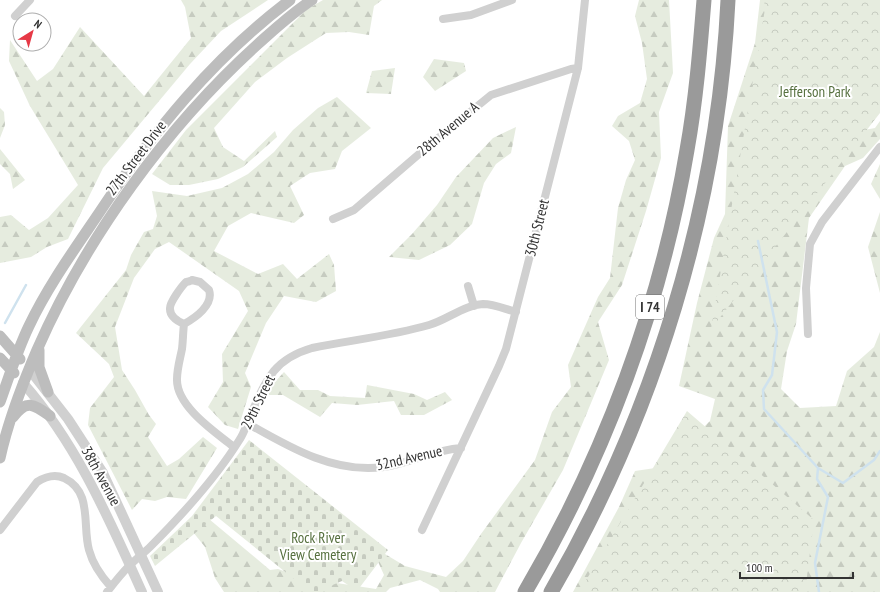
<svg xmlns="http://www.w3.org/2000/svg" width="880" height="592" font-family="'PT Sans Narrow',sans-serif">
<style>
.forest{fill:url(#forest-firs)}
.cemetery{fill:url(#cemetery-stones)}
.park{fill:url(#park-crowns)}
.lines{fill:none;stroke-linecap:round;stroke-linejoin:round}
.stream{stroke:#cfe2ee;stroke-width:2.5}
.minor{stroke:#d0d0d0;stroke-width:8}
.tertiary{stroke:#d0d0d0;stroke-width:10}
.secondary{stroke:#bdbdbd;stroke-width:11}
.motorway{stroke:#9a9a9a;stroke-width:15}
.labels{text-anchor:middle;stroke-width:4;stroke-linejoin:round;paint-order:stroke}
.shield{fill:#fff;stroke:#707070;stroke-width:1}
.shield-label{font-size:14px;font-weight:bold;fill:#333}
.park-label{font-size:15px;fill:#56703f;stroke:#fff}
.street-label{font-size:15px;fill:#333;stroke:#fff}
</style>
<defs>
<pattern id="forest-firs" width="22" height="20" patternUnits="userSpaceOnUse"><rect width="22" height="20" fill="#e6ecdf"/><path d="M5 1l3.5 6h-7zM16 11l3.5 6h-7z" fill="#c6cbc0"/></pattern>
<pattern id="cemetery-stones" width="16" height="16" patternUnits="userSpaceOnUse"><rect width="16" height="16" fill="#e6ecdf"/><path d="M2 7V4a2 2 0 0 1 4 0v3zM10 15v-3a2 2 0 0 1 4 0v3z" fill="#c6cbc0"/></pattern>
<pattern id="park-crowns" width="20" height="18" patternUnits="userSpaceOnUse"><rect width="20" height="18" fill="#e6ecdf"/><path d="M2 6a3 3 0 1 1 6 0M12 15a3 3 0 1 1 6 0" fill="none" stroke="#c6cbc0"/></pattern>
</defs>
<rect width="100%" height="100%" fill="#fff"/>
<path class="forest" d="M181 0H268L221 31 190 64 103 168 68 239 47 247 31 257 0 263V217L11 215 29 230 48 218 78 185 30 106 9 61 10 40 37 81 53 69 80 27 144 96 191 38 185 7Z
M323 0H382L374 6 369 35 349 32 326 33 287 58 255 82 214 128 223 147 244 161 275 131 277 137 243 167 218 179 189 185H170L152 174 186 130 306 10Z
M639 0H669L673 73 659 112 661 158 646 211 622 285 598 322 609 360 563 470 521 543 495 592H440L438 589 420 580 390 588 386 592H224L215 578 205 547 193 532 209 519 270 570 278 569 304 578 376 589 384 575 375 555 380 551 405 566 446 577 463 561 481 534 535 460 552 412 571 387 568 365 598 297 610 278 618 208 626 180 635 160 629 141 612 126 618 116 640 103 647 79 642 43 635 16Z
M760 0H811L843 134 875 128 880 121V139L863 158 845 166 809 218 796 324 787 351 781 389 800 408 836 406 847 371 874 347 880 332V592H573L619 507 635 471 662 467 710 421 715 399 679 386 697 303 714 238 725 214 728 126 755 43Z
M434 59 464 63 466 71 435 91 423 77Z
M395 68 391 94 366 93 372 71Z
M337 97 371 128 342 151 335 169 310 173 290 186 304 215 294 223 251 213 228 226 214 251 258 274 283 264 297 279 329 254 334 265 336 291 316 302 284 296 266 323 245 373 251 387 238 429 225 425 208 407 223 382 222 354 248 311 239 291 169 242 155 249 134 278 115 327 122 370 135 390 149 415 156 424 148 437 167 466 179 459 203 437 217 448 186 499 167 497 155 501 142 499 132 510 88 425 90 408 114 377 109 364 76 333 126 270 131 255 144 232 153 229 157 216 152 191 187 196 222 188 248 174 274 152 293 130 318 108Z
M0 108 4 112 5 125 0 138Z
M516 127 511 153 496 164 484 183 472 224 450 245 419 260 389 257 412 234 437 205 456 177 493 138Z
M0 149 25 180 13 189 10 174 0 164Z
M880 164V199L871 184Z
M880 212V293L868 247Z
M284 372 300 390H318L330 396 365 398 367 385 414 394 427 400 445 392 452 400 424 415H401L394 401 357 405 332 403 320 417 283 395H268L274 383Z"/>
<path class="cemetery" d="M249 440 388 550 357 591 342 581 316 592H310L216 516 155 566 150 556 192 516Z"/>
<path class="park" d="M764 0H880V113L711 329 765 9Z
M687 411 814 520 805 592H579Z"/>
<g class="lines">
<path class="stream" d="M758 241 777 332 772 375 763 390 764 409 818 468
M5 323 26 285
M819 592 815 563 828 497 817 479 818 468 843 483 874 460 880 451"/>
<path class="minor" d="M15 16 30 0
M443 19 471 15 512 0
M333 219 354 210 426 148 491 95 571 69 578 68
M192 280 200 282 209 290C214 305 195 318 184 324 177 321 170 317 170 309 169 303 182 286 186 282 187 282 191 281 192 280Z
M468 286 474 306
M184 324C183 332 183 341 182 349 180 359 177 369 177 379 176 406 215 432 234 447
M808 334 806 288 810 244 822 222 880 147
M247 423C289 447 334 474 384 467 411 463 433 450 461 448
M0 530 37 482C45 477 55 474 64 478 93 492 82 525 89 550 93 565 101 576 111 587
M422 530 499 366 506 349 578 68 585 0
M107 592C114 583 121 574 129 566 136 559 144 553 151 546 183 514 216 478 240 439 244 433 246 426 249 419 265 383 271 360 312 348 351 340 391 336 429 325 447 320 464 305 483 304 494 304 505 309 516 312"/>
<path class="tertiary" d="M29 369 68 419 103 473 158 592
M23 383C77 444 109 519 142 592"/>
<path class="secondary" d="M0 336 20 359
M39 350V367L48 392
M0 358 14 373
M0 402C9 377 17 351 29 326 48 286 74 250 99 213 152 133 213 58 290 0
M13 417C27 399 33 404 50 416
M0 458C8 421 22 385 37 350 86 238 167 126 258 44 275 29 292 13 312 0"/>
<path class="motorway" d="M525 592C605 456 661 305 687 150 696 100 700 50 704 0
M551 592C655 413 718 207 728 0"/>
</g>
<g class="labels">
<rect class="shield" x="636" y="295" width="28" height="24" rx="3"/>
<g class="shield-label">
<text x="650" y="312">I 74</text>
</g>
<g class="park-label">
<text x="815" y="97">Jefferson Park</text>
<text x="318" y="543">Rock River<tspan x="318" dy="17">View Cemetery</tspan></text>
</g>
<g class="street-label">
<text transform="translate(448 129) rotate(-40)" y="5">28th Avenue A</text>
<text transform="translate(136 158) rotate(-53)" y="5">27th Street Drive</text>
<text transform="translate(537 228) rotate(-76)" y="5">30th Street</text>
<text transform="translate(258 402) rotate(-64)" y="5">29th Street</text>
<text transform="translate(409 458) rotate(-13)" y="5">32nd Avenue</text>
<text transform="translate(101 476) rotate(61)" y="5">38th Avenue</text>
</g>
</g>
<g transform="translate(32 32) rotate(37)"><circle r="19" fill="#ffffff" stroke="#adadad"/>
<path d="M0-3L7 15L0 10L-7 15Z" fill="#e63946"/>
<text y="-6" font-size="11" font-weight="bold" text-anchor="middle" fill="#333333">N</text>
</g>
<path d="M740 572v6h113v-6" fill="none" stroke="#333333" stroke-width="2"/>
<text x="746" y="572" font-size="12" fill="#333333" stroke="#ffffff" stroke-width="3" paint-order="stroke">100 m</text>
</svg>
